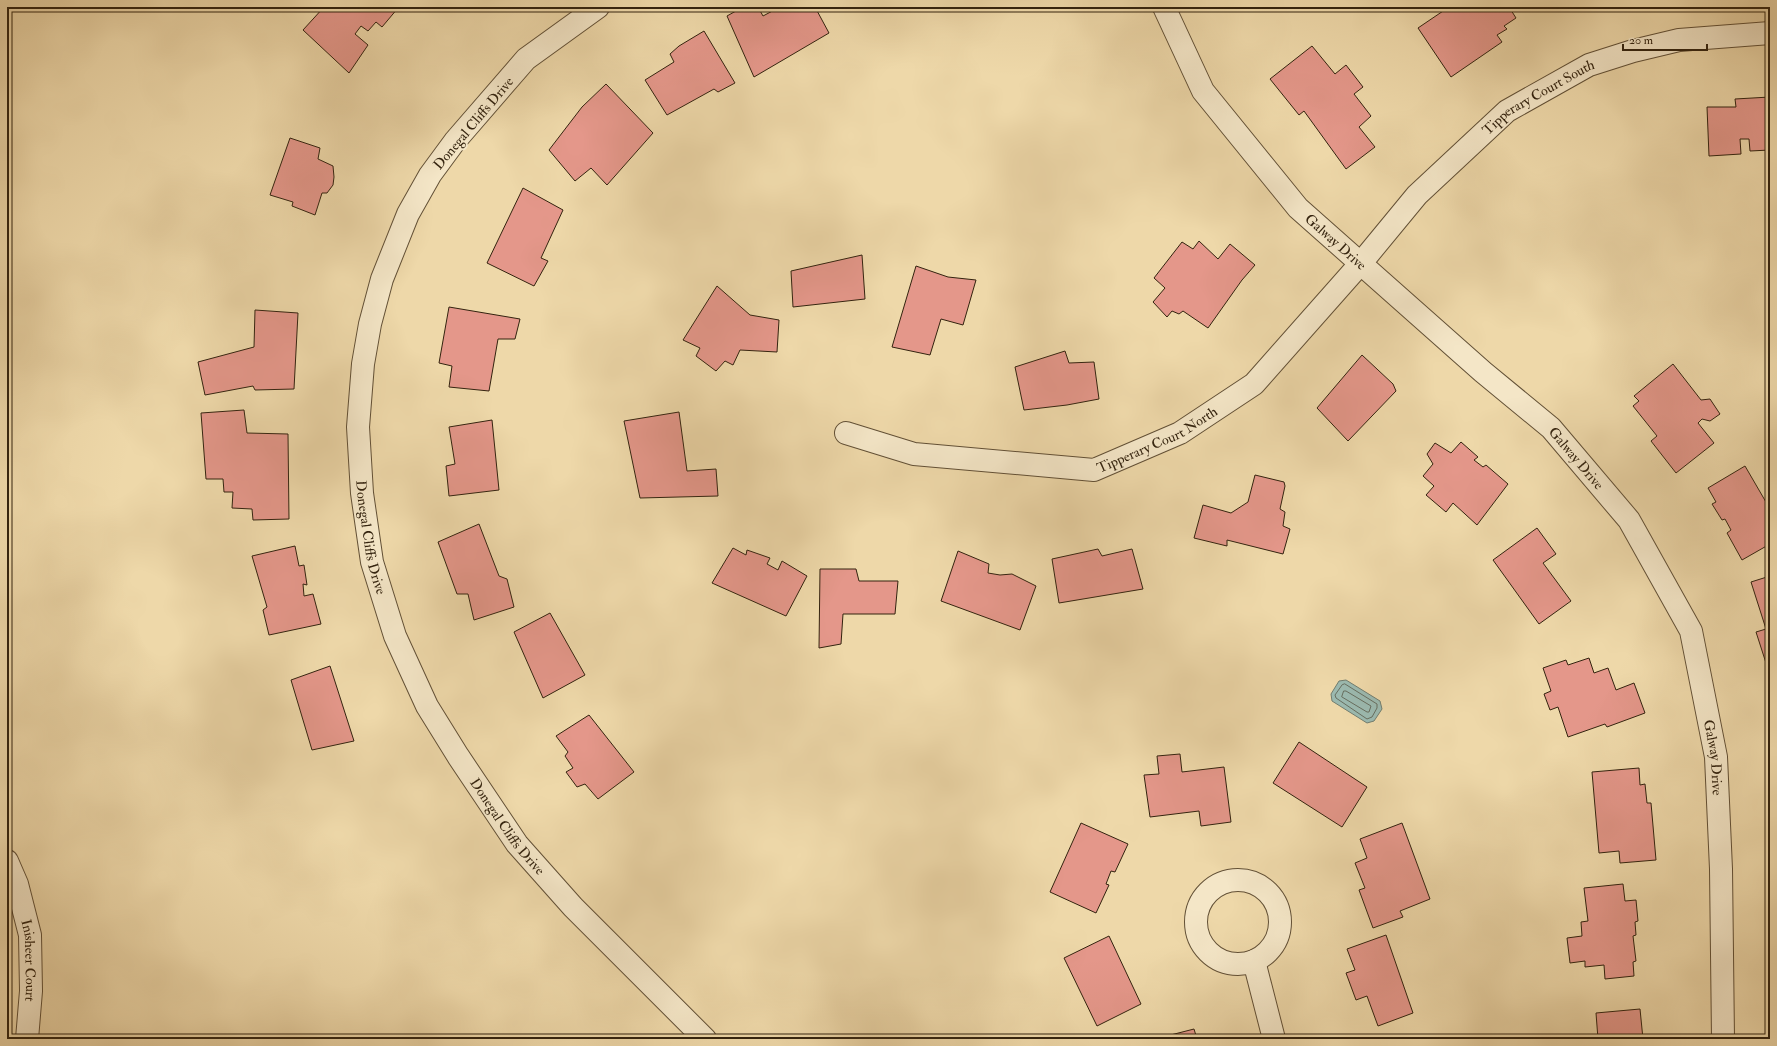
<svg xmlns="http://www.w3.org/2000/svg" width="1777" height="1046" font-family="'IM FELL Double Pica',serif">
<style>
.water{fill:#9bb9af;stroke:#717d6f}
.lines{fill:none;stroke-linecap:round;stroke-linejoin:round}
.shore{stroke:#676e5f;stroke-width:1}
.building{fill:#e4978a;stroke:#33230f}
.minor-casing{stroke:#625036;stroke-width:24}
.minor{stroke:#f4e6c7;stroke-width:22}
.labels{text-anchor:middle;stroke-width:4;stroke-linejoin:round;paint-order:stroke}
.street-label{font-size:14px;fill:#33230f;stroke:#f4e6c7}
</style>
<rect width="100%" height="100%" fill="#eed8a9"/>
<filter id="stains"><feTurbulence type="fractalNoise" baseFrequency=".005" numOctaves="4"/><feColorMatrix values="0 0 0 0 .2 0 0 0 0 .09 0 0 0 0 .02 0 0 0 .5 -.17"/></filter>
<radialGradient id="worn" r=".72"><stop offset=".6" stop-color="#630" stop-opacity="0"/><stop offset="1" stop-color="#630" stop-opacity=".3"/></radialGradient>
<path class="water" d="M1346 680 1380 701 1382 709 1374 721 1367 723 1332 701 1331 694 1339 681Z"/>
<g class="lines">
<path class="shore" d="M1345 684 1377 704V708L1372 717 1367 719 1336 698 1335 695 1342 685Z
M1344 691H1346L1371 706 1369 712H1367L1342 697Z"/>
</g>
<path class="building" d="M324 7H397L398 8 382 27 376 22 368 31 361 26 355 34 368 45 349 73 303 30Z
M743 7H758L763 16 780 7H815L829 33 754 77 727 16Z
M1449 7H1509L1516 18 1504 26 1507 29 1497 35 1502 42 1451 77 1418 28Z
M704 31 735 83 718 92 714 89 667 115 645 80 674 62 670 54 679 46Z
M1312 46 1335 74 1346 65 1363 87 1354 94 1371 116 1359 127 1375 147 1346 169 1304 111 1299 115 1270 79Z
M606 84 653 133 607 185 591 168 575 181 549 150 582 107Z
M1770 97V150L1750 151 1749 139H1740L1741 154 1709 156 1707 107H1736L1735 99Z
M290 138 320 148 318 159 333 166 334 177 333 185 327 193H322L315 215 292 206 293 202 270 195Z
M523 188 563 210 541 258 548 261 534 286 487 263Z
M1199 241 1218 259 1230 244 1255 265 1242 280 1208 328 1183 311 1179 314 1172 311 1167 317 1153 302 1165 288 1154 278 1182 242 1193 249Z
M862 255 865 299 793 307 791 271Z
M916 266 948 277 976 280 963 325 941 319 930 355 892 347Z
M717 286 750 315 779 320 777 352 740 350 733 365 725 361 716 371 696 356 700 348 683 340Z
M449 307 520 319 515 339H498L489 391 449 387 452 366 439 363Z
M255 310 298 313 294 389 255 390 253 386 205 395 198 362 254 347Z
M1065 351 1069 363 1094 362 1099 399 1067 405 1024 410 1015 367Z
M1362 355 1393 384 1396 391 1348 441 1317 408Z
M1673 364 1701 400 1710 399 1720 414 1710 421 1702 419 1698 423 1714 443 1676 473 1651 441 1657 436 1633 406 1639 401 1634 396Z
M244 410 247 433 288 434 289 519 253 520 252 509 232 508 233 492H224L223 479H206L201 413Z
M679 412 687 471 716 469 718 496 640 498 624 421Z
M492 420 499 490 449 496 446 466 455 464 449 427Z
M1461 442 1478 457 1474 460 1483 467 1486 465 1508 484 1477 525 1453 503 1446 512 1426 495 1434 486 1423 476 1433 464 1427 454 1435 443 1451 453Z
M1745 466 1770 509V544L1742 560 1727 533 1731 530 1725 519 1722 520 1712 504 1716 502 1708 488Z
M1255 475 1284 482 1285 486 1280 509 1285 512 1283 526 1290 529 1283 554 1227 540V546L1194 538 1203 505 1231 513 1248 502Z
M479 524 499 576 507 579 514 607 474 620 468 594H457L438 542Z
M1537 528 1556 554 1543 563 1571 601 1539 624 1493 560Z
M295 546 299 566 304 565 307 585 303 584 304 596 313 594 321 624 269 635 263 610 267 607 252 556Z
M733 548 746 555 747 550 770 558 767 564 778 570 782 561 807 576 786 616 712 583Z
M1098 549 1102 556 1132 549 1143 589 1059 603 1052 559Z
M958 551 989 564 988 573 1000 575 1012 574 1036 586 1020 630 941 601Z
M820 569H856L859 581H898L895 614H843L841 644 819 648Z
M1770 576V661L1766 663 1756 632 1766 629 1751 582Z
M550 613 585 675 543 698 514 632Z
M1589 658 1594 673 1608 668 1616 690 1634 683 1645 713 1607 727 1605 724 1568 737 1558 707 1550 710 1544 694 1551 691 1543 668 1566 660 1568 665Z
M330 666 354 741 312 750 291 680Z
M589 715 634 772 598 799 585 784 577 787 566 772 573 768 565 756 568 752 556 736Z
M1299 742 1367 787 1342 827 1273 783Z
M1180 754 1182 772 1224 767 1231 822 1201 826 1199 811 1150 817 1144 775 1159 774 1157 756Z
M1639 768 1640 785 1645 784 1647 803H1651L1656 860 1620 863 1619 851 1599 853 1592 772Z
M1081 823 1128 844 1115 872 1111 871 1106 884 1109 885 1096 913 1050 892Z
M1402 823 1430 899 1400 911 1403 917 1373 928 1359 890 1365 888 1355 863 1367 858 1360 839Z
M1623 884 1625 901 1636 900 1638 921 1635 922 1636 935 1633 936 1636 961 1633 962 1634 976 1605 979 1604 965 1585 967V961L1570 963 1567 938 1582 936 1581 922 1588 921 1584 888Z
M1386 935 1413 1013 1378 1026 1367 996 1356 1000 1346 973 1355 970 1347 949Z
M1109 936 1141 1004 1097 1026 1064 958Z
M1640 1009 1643 1039H1598L1596 1013Z
M1194 1029 1197 1039H1155Z
M1407 1036V1039H1391Z"/>
<g class="lines">
<defs>
<g id="minor">
<path id="s1" d="M598 7 526 59 455 141 430 175 408 214 382 279 370 324 363 364 358 427 362 493 372 562 395 636 427 706 458 756 517 844 573 907 705 1039"/>
<path id="s2" d="M1164 7 1203 91 1298 208 1483 372 1551 428 1629 520 1691 631 1716 757 1721 869 1723 1039"/>
<path id="s3" d="M846 433 914 454 1094 470 1180 433 1254 384 1361 263 1417 195 1507 111 1589 65 1633 51 1679 40 1770 33"/>
<path id="s4" d="M7 861 17 884 30 935 31 991 27 1039"/>
<circle cx="1238" cy="922" r="42"/>
<path d="M1254 961 1274 1039"/>
</g>
</defs>
<use href="#minor" class="minor-casing"/>
<use href="#minor" class="minor"/>
</g>
<g class="labels">
<g class="street-label">
<text dy="5" stroke="none"><textPath href="#s3" startOffset="841">Tipperary Court South</textPath></text>
<text transform="translate(473 123) rotate(-50)" y="5">Donegal Cliffs Drive</text>
<text dy="5" stroke="none"><textPath href="#s2" startOffset="294">Galway Drive</textPath></text>
<text dy="5" stroke="none"><textPath href="#s3" startOffset="322">Tipperary Court North</textPath></text>
<text dy="5" stroke="none"><textPath href="#s2" startOffset="618">Galway Drive</textPath></text>
<text dy="5" stroke="none"><textPath href="#s1" startOffset="616">Donegal Cliffs Drive</textPath></text>
<text dy="5" stroke="none"><textPath href="#s2" startOffset="955">Galway Drive</textPath></text>
<text dy="5" stroke="none"><textPath href="#s1" startOffset="940">Donegal Cliffs Drive</textPath></text>
<text dy="5" stroke="none"><textPath href="#s4" startOffset="103">Inisheer Court</textPath></text>
</g>
</g>
<rect width="1777" height="1046" fill="none" stroke="#eed8a9" stroke-width="24"/>
<rect x="8" y="8" width="1761" height="1030" fill="none" stroke="#33230f" stroke-width="2"/>
<rect x="12" y="12" width="1753" height="1022" fill="none" stroke="#33230f"/>
<path d="M1623 44v6h84v-6" fill="none" stroke="#33230f" stroke-width="2"/>
<text x="1629" y="44" font-size="12" fill="#33230f" stroke="#f4e6c7" stroke-width="3" paint-order="stroke">20 m</text>
<rect width="100%" height="100%" filter="url(#stains)"/>
<rect width="100%" height="100%" fill="url(#worn)"/>
</svg>
